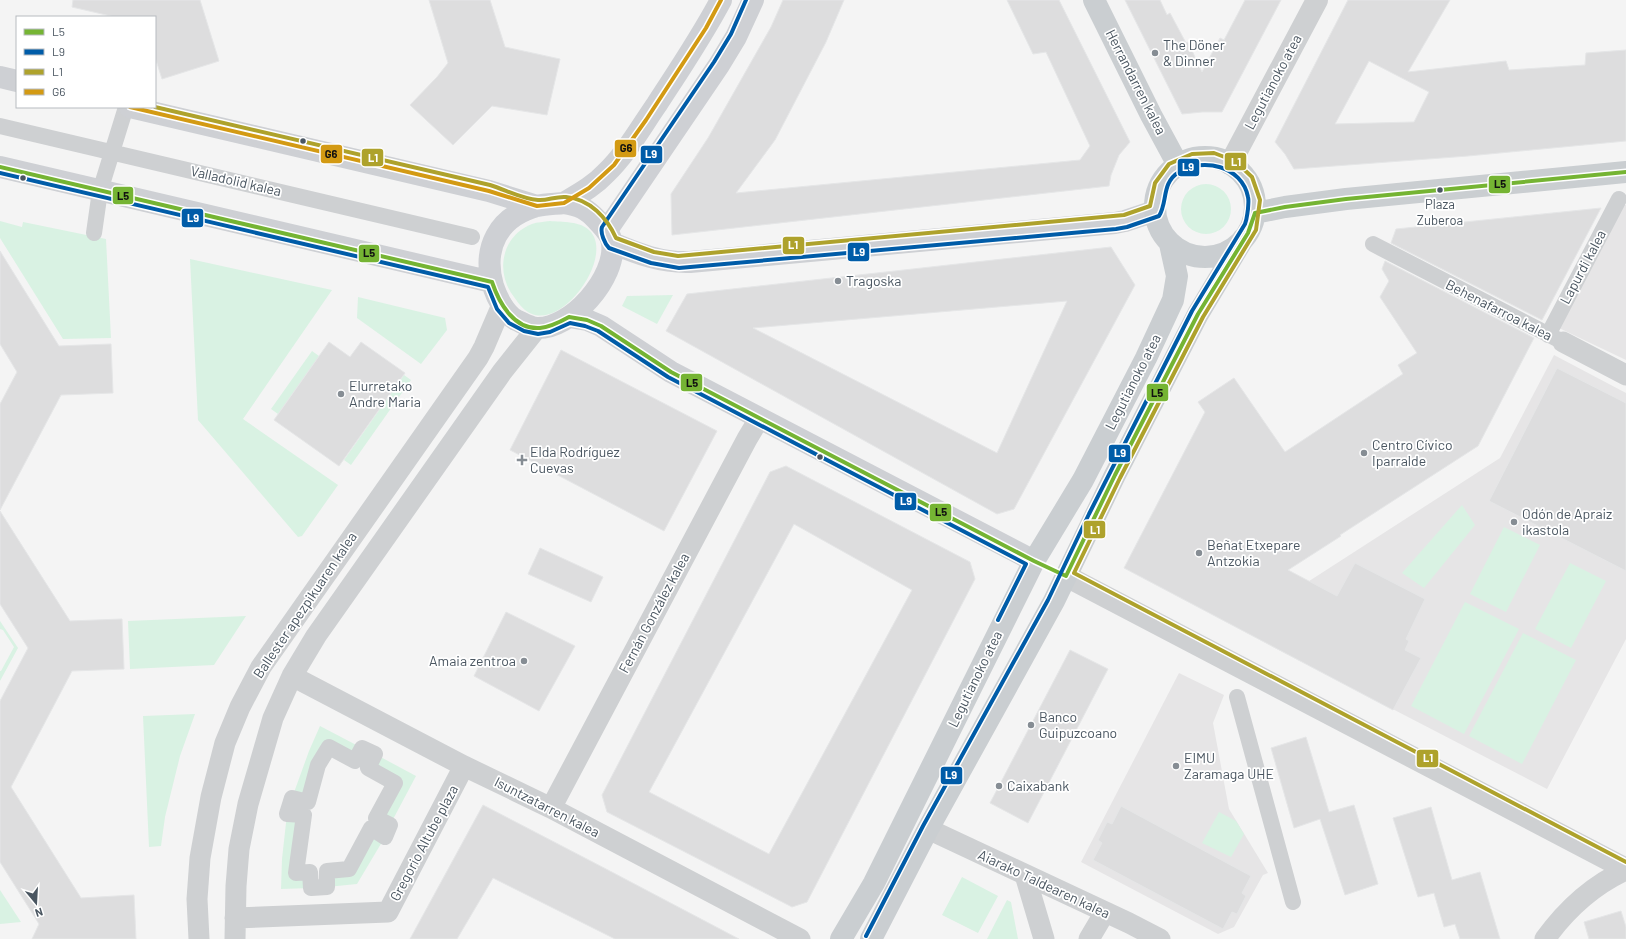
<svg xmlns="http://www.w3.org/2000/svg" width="1626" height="939" font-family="Barlow,sans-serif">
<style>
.education{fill:#e6e5e6}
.green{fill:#d9f2e3}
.building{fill:#ddddde;stroke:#e5e6e7;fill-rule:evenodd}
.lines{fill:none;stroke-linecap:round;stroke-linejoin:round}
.pedestrian{stroke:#ced0d2;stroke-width:16}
.minor{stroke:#ced0d2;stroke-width:21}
.tertiary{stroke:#ced0d2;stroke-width:22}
.secondary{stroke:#ced0d4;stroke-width:22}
.primary{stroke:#caced1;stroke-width:22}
.bus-1-casing{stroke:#fff;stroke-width:7}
.bus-2-casing{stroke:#fff;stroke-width:7}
.bus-3-casing{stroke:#fff;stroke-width:7}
.bus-4-casing{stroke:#fff;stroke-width:7}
.bus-1{stroke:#75b433;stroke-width:4}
.bus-2{stroke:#005ca8;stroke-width:4}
.bus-3{stroke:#aea22c;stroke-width:4}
.bus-4{stroke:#d39a13;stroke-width:4}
.poi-dot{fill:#868d94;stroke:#fff;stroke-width:1.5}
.bus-dot{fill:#4a5661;stroke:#fff;stroke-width:1.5}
.labels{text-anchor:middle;stroke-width:3.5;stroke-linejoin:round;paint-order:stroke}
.bus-label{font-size:13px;fill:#4a5661;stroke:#fff}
.poi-label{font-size:14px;fill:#4a5661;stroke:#fff;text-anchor:start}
.street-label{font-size:14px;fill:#4a5661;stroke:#fff}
.line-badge{stroke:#fff;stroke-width:1.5}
.badge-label{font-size:11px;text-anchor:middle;font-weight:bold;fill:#fff}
.pale-badge-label{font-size:11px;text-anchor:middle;font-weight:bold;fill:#111}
</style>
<rect width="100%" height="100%" fill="#f4f4f4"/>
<path class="education" d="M1621 205H1626V360L1559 328Z
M1554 355 1626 393V639L1547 789 1271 646 1303 585 1500 458Z
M1179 673 1224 695 1213 723 1229 809 1268 873 1263 875 1234 927 1218 934 1081 862Z"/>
<path class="green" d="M1181 209a25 25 0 1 1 50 0a25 25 0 1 1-50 0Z
M0 221 22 227 23 222 106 239 111 338 63 339 0 238Z
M550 221C562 222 581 221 590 231 614 256 565 327 532 314 524 311 519 304 514 297 495 273 501 236 532 224 537 222 544 222 550 221Z
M190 259 332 290 243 419 338 485 302 536 298 537 198 420Z
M673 295 657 324 622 306 627 296Z
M358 297 445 318 447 330 421 364 357 318Z
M312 351 319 356 278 414 271 409Z
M404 375 411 380 351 465 344 460Z
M1462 505 1475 525 1424 588 1402 573Z
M1504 527 1540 545 1506 612 1470 594Z
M1570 563 1606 581 1571 648 1535 629Z
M1465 602 1519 629 1464 734 1411 706Z
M246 616 214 665 130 669 128 621Z
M0 621 18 648 0 681V671H1L14 647 3 630 0 629Z
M1523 633 1576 660 1522 764 1469 736Z
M195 714 180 756 165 817 161 846 149 847 143 716Z
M320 726 362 748 355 761 329 747 308 802 292 798 309 751Z
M375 754 416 776 390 825 376 818 395 783 368 768Z
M1219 812 1236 821 1244 834 1231 857 1202 843Z
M287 814 304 815 296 873 311 888 281 889 282 859Z
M371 828 385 837 357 884 327 887V871L349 869Z
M962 877 998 896 978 933 942 915Z
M0 890 21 922 0 924Z
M1007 900 1011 902 1018 939H987Z"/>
<path class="building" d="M73 0H200L219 61 162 79 155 57V17H115L72 7Z
M429 0H490L505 47 560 59 547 115 492 106 453 145 410 105 437 77 448 63Z
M783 0H844L826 42 775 140 736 193 1080 160 1090 146 1046 52 1033 54 1007 0H1059L1130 142 1119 155 1111 175 1109 186 672 235 671 194 708 138 771 27Z
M1125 0H1160L1167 15 1170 13 1186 43 1188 42 1202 72 1220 38 1224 40 1245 0H1281L1222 112H1202L1182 114Z
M1348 0H1450L1408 72 1506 61 1509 70 1585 65 1586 53 1626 50V141L1468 156 1294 169 1285 154 1275 142ZM1369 61 1429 92 1414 122 1335 124Z
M1601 208 1542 320 1391 243 1396 229Z
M1111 247 1135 285 1014 509 997 514 666 331 687 294ZM1067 301 997 453 753 328Z
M0 251 59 346 111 344 113 393 61 395 0 510V404L17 372 0 344Z
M1385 261 1534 338 1478 446 1340 535 1341 536 1288 570 1337 596 1355 563 1425 599 1406 639 1409 641 1405 650 1421 658 1393 710 1124 568 1205 412 1198 402 1234 378 1285 452 1403 374 1398 365 1417 353 1380 297 1389 281 1382 269Z
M329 342 350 357 361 342 405 373 339 466 274 420Z
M561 350 717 431 664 531 510 450Z
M1557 368 1626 403V571L1489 501Z
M786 466 970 562 975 579 807 902 792 907 607 812 602 795 770 472ZM794 524 912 590 769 854 649 792Z
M0 511 70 621 122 619 124 669 72 671 11 787 81 898 134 895 136 939H32L39 924 0 862V701L28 648 0 604Z
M540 548 603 577 591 602 528 574Z
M506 612 575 646 539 711 474 676Z
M1070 650 1108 669 1028 823 990 803Z
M1306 737 1329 812 1354 805 1378 884 1345 895 1320 819 1294 828 1271 748Z
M483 805 608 870 739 939H615L493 878 457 939H410Z
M1121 806 1251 876 1242 893 1246 896 1237 914 1232 912 1223 929 1093 860 1102 843 1098 840 1107 822 1112 824Z
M1431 807 1452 880 1480 872 1500 939H1460L1455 924 1444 927 1434 893 1418 897 1393 818Z
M1621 911 1626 927V939H1589L1584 922Z"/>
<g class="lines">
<path class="pedestrian" d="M0 126 472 237
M94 233 100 191 126 107
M1373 244 1563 342
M1548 335 1619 199
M1237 697 1293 902
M329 747 355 761 362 748 375 754 368 768 395 783 376 818 390 825 385 837 371 828 349 869 327 871V887L311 888 310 872 296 873 304 815 287 814 292 798 308 802 318 765Z"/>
<path class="minor" d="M1563 342 1626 375
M292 676 464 766 551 808 800 939
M551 808 747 439 759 419
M928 829 1129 923 1160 939
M1025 875 1044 939
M235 918 388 912 464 766
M199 939 197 899 200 858 211 797 225 743 240 707 261 667 478 358 484 347 502 305
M235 939 236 886 239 849 248 804 273 718 292 676 316 636 502 372 537 328
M1089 939 1105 912
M1545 939C1566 910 1593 885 1626 870"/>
<path class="tertiary" d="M1230 164 1317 0
M1066 576 1626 869"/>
<path class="secondary" d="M0 77 17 81
M130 107 489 191 537 206
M0 167 492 282
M564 203C579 205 587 209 597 220 603 227 611 234 612 243 617 277 571 330 536 328 529 327 523 323 516 320 505 314 497 298 493 286 482 248 498 217 537 206 545 204 555 204 564 203Z
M564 203C579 194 594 186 606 173 626 154 641 127 657 104 679 70 702 36 721 0
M607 230 719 65 736 37 753 0
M612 243C638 254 662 263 690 262L1115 223 1125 221 1155 211
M569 317 587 320 601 326 671 372 1034 561"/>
<path class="primary" d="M1094 0 1151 115 1178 165
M1155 207a50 50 0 1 1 100 0a50 50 0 1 1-100 0Z
M1255 213 1285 207 1346 199 1626 172
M841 939 874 883 1034 561 1083 480 1146 358 1173 300 1177 276 1170 244
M871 939 928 829 1054 601 1115 475 1198 314 1243 239"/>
<defs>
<path id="bus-1" d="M0 167 492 282
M1255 213 1285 207 1346 199 1626 172
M492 282C499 303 514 330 540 328 550 327 560 322 569 317
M569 317 587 320 601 326 671 372 1034 561 1066 576
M1066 576 1115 475 1198 314 1248 233 1255 213"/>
<path id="bus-2" d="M746 0 731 34 714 62 602 227C600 233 605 244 609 248L651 263 679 268 1116 229 1127 227 1159 216C1168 202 1161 183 1179 172 1203 157 1242 166 1248 197 1249 201 1248 206 1248 209 1247 215 1247 219 1245 224L1192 311 1089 514 1048 600 923 826 866 936
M0 173 488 287 497 309 509 323 524 331 538 334 550 332 570 323 585 326 598 331 668 377 1026 564 998 620"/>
<path id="bus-3" d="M155 107 490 185C506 190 522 199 538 200 547 201 556 196 566 197 590 199 607 218 616 238L654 252 678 256 1124 215 1150 206 1155 183 1169 164 1192 154 1214 153 1235 161 1252 177 1260 200 1256 230 1203 317 1120 478 1074 573 1626 862"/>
<path id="bus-4" d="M130 107 489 191 537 206 564 203 589 188 614 165 646 120 706 28 721 0"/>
</defs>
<use href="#bus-1" class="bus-1-casing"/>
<use href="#bus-2" class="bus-2-casing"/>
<use href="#bus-3" class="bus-3-casing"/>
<use href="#bus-4" class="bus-4-casing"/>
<use href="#bus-1" class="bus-1"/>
<use href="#bus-2" class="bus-2"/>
<use href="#bus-3" class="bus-3"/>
<use href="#bus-4" class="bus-4"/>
</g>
<g class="poi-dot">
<circle cx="1155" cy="53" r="4"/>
<circle cx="838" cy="281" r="4"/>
<circle cx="341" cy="394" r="4"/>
<circle cx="1364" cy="453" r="4"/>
<path d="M520 454h4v4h4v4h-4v4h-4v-4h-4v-4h4z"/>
<circle cx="1514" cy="522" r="4"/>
<circle cx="1199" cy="553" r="4"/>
<circle cx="524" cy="661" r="4"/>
<circle cx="1031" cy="725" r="4"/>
<circle cx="1176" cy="766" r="4"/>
<circle cx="999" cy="786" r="4"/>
</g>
<g class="bus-dot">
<circle cx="303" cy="141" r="3.5"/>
<circle cx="23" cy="178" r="3.5"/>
<circle cx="1440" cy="190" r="3.5"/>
<circle cx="820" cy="457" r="3.5"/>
</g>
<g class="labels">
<g class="bus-label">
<text x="1440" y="209">Plaza<tspan x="1440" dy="16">Zuberoa</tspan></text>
</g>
<g class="poi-label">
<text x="1163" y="50">The Döner<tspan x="1163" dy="16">&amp; Dinner</tspan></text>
<text x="846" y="286">Tragoska</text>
<text x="349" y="391">Elurretako<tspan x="349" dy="16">Andre Maria</tspan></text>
<text x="1372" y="450">Centro Cívico<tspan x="1372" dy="16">Iparralde</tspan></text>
<text x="530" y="457">Elda Rodríguez<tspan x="530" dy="16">Cuevas</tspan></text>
<text x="1522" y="519">Odón de Apraiz<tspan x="1522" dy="16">ikastola</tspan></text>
<text x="1207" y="550">Beñat Etxepare<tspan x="1207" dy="16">Antzokia</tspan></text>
<text x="516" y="666" text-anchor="end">Amaia zentroa</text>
<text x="1039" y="722">Banco<tspan x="1039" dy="16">Guipuzcoano</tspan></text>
<text x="1184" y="763">EIMU<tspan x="1184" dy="16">Zaramaga UHE</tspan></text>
<text x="1007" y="791">Caixabank</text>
</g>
<g class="street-label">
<text transform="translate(1136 82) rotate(63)" y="5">Herrandarren kalea</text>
<text transform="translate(1273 82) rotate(-62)" y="5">Legutianoko atea</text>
<text transform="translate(236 181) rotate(13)" y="5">Valladolid kalea</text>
<text transform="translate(1583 267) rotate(-62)" y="5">Lapurdi kalea</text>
<text transform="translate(1499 310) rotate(27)" y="5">Behenafarroa kalea</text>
<text transform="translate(1133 382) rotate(-63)" y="5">Legutianoko atea</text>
<text transform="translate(305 605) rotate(-56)" y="5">Ballester apezpikuaren kalea</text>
<text transform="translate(654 613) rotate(-62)" y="5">Fernán González kalea</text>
<text transform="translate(975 679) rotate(-64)" y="5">Legutianoko atea</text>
<text transform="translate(547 807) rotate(27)" y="5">Isuntzatarren kalea</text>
<text transform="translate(424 843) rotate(-62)" y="5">Gregorio Altube plaza</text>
<text transform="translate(1044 884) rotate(25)" y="5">Aiarako Taldearen kalea</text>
</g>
</g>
<g class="line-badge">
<rect x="614" y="139" width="23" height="19" rx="4" fill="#d39a13"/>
<rect x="320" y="144" width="23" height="20" rx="4" fill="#d39a13"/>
<rect x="640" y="145" width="23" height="19" rx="4" fill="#005ca8"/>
<rect x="361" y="148" width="23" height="19" rx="4" fill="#aea22c"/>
<rect x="1224" y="152" width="23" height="19" rx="4" fill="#aea22c"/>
<rect x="1177" y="158" width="23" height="19" rx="4" fill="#005ca8"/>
<rect x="1488" y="175" width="23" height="19" rx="4" fill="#75b433"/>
<rect x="112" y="186" width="22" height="19" rx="4" fill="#75b433"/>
<rect x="181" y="208" width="23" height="20" rx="4" fill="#005ca8"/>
<rect x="782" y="236" width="23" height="19" rx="4" fill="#aea22c"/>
<rect x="847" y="242" width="23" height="20" rx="4" fill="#005ca8"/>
<rect x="358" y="244" width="22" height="19" rx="4" fill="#75b433"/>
<rect x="680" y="373" width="23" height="19" rx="4" fill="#75b433"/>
<rect x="1146" y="383" width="23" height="19" rx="4" fill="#75b433"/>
<rect x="1108" y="444" width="23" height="19" rx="4" fill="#005ca8"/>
<rect x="894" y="492" width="23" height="19" rx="4" fill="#005ca8"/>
<rect x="929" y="503" width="23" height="19" rx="4" fill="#75b433"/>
<rect x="1083" y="520" width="23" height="19" rx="4" fill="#aea22c"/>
<rect x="1416" y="749" width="23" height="19" rx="4" fill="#aea22c"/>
<rect x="940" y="766" width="23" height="19" rx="4" fill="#005ca8"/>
</g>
<g class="badge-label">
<text x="651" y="158">L9</text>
<text x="373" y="162">L1</text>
<text x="1236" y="166">L1</text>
<text x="1188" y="171">L9</text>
<text x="193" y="222">L9</text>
<text x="793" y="249">L1</text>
<text x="859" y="256">L9</text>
<text x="1120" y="457">L9</text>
<text x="906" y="505">L9</text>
<text x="1095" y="534">L1</text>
<text x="1428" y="762">L1</text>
<text x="951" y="779">L9</text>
</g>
<g class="pale-badge-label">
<text x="626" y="152">G6</text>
<text x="331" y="158">G6</text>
<text x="1500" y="188">L5</text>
<text x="123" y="200">L5</text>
<text x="369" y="257">L5</text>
<text x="692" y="387">L5</text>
<text x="1157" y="397">L5</text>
<text x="941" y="516">L5</text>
</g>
<rect x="16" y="16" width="140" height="92" fill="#ffffff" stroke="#b7bbc0"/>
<rect x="24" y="29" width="20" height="6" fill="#75b433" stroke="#b7bbc0"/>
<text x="52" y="36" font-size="12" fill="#4a5661">L5</text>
<rect x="24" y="49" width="20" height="6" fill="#005ca8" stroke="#b7bbc0"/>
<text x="52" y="56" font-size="12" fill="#4a5661">L9</text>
<rect x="24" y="69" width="20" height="6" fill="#aea22c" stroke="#b7bbc0"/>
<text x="52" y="76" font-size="12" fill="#4a5661">L1</text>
<rect x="24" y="89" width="20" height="6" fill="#d39a13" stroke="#b7bbc0"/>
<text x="52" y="96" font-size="12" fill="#4a5661">G6</text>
<g transform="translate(36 903) rotate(162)" stroke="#ffffff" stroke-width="3" paint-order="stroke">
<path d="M0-3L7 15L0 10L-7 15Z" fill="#4a5661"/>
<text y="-6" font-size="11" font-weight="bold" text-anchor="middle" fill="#4a5661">N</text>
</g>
</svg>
